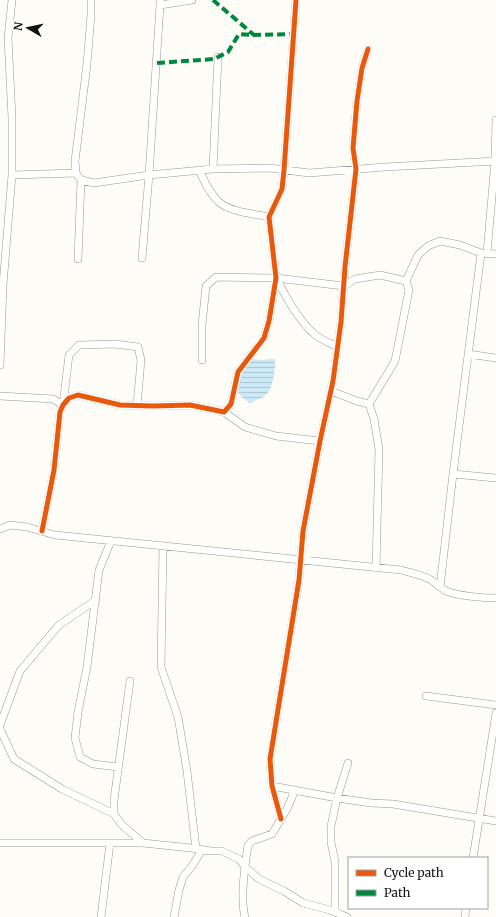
<svg xmlns="http://www.w3.org/2000/svg" width="496" height="917" font-family="Merriweather,serif">
<style>
.water{fill:url(#water-rules)}
.lines{fill:none;stroke-linecap:round;stroke-linejoin:round}
.minor-casing{stroke:#979795;stroke-width:8}
.minor{stroke:#fffffe;stroke-width:7}
.quiet{stroke:#00873e;stroke-width:4;stroke-dasharray:8 4;stroke-linecap:butt}
.cycleway-casing{stroke:#fff;stroke-width:8}
.cycleway{stroke:#e8590c;stroke-width:5}
</style>
<defs>
<pattern id="water-rules" width="6" height="5" patternUnits="userSpaceOnUse"><rect width="6" height="5" fill="#cde8f7"/><path d="M0 2.5h6" fill="none" stroke="#afc6d3"/></pattern>
</defs>
<rect width="100%" height="100%" fill="#fdfcf7"/>
<path class="water" d="M249 359 263 360 269 359H275C275 370 274 385 267 394 263 398 255 401 250 403 247 401 242 398 240 395 231 384 244 369 249 359Z"/>
<g class="lines">
<defs>
<path id="minor" d="M91 0V15L87 64 75 161 76 173 81 180 94 183 149 175 213 169 270 168 309 173 385 167 496 161
M160 5 192 0
M213 169 218 57
M199 170C204 181 210 194 219 202 230 212 255 214 269 217
M12 175 76 173
M487 253 495 161 496 120
M142 258 149 175 160 5V0
M78 259 81 180
M276 278C286 297 297 318 313 333 319 339 330 343 338 347
M406 281 418 255 428 246 440 241 460 245 481 253 496 254
M468 354 496 358
M202 360V325L206 286 216 277 276 278 344 286 355 279 380 275 406 281 409 290 395 361 369 404
M0 365 3 285 12 175V118L8 38 12 0
M331 391 357 401 369 404 374 419 379 449 376 568
M0 396 53 399 63 405 69 355 79 345 115 344 138 347 141 360 137 406
M224 412 245 427 276 436 320 441
M453 474 496 478
M0 529 10 525 27 527 55 535 401 570C411 573 422 575 431 580 436 583 441 588 446 591 459 596 482 598 496 598
M42 531 54 470 60 412 63 405 69 398 78 395 120 405 153 406 190 405 224 412 231 404 238 372 264 338 269 321 276 278 269 217 282 189 284 170 296 0
M111 541 99 570 87 667 78 712 75 738 80 757 93 764 118 767
M163 546 161 667 178 717 187 771 196 849
M440 587 453 474 481 253
M130 681 114 800V814L121 824 143 843
M426 696 496 705
M0 725 20 671 59 625 96 600
M0 729 14 759 62 789 114 814
M272 786 337 798 371 803 393 804 496 821
M281 819 272 786 270 759 299 580 303 531 320 441 333 381 341 322 345 267 356 169 353 148 357 101 362 68 368 49
M0 843H143L191 848 211 851H222L239 859 245 867 259 879 284 891 303 903 330 910 347 917
M473 858 496 713
M335 912V862L331 842V826L337 798 348 763
M101 917 110 843
M174 917 179 890 183 877 192 866 202 850
M245 917C240 898 245 865 248 845L252 841 272 834 287 809 295 790
M465 917 466 908"/>
</defs>
<use href="#minor" class="minor-casing"/>
<use href="#minor" class="minor"/>
<path class="quiet" d="M213 0 254 35
M157 63 214 59 228 52 239 34 254 35 293 34"/>
<defs>
<path id="cycleway" d="M42 531 54 470 60 412 63 405 69 398 78 395 120 405 153 406 190 405 224 412 231 404 238 372 264 338 269 321 276 278 269 217 282 189 284 170 296 0
M281 819 272 786 270 759 299 580 303 531 320 441 333 381 341 322 345 267 356 169 353 148 357 101 362 68 368 49"/>
</defs>
<use href="#cycleway" class="cycleway-casing"/>
<use href="#cycleway" class="cycleway"/>
</g>
<rect x="348" y="857" width="140" height="52" fill="#ffffff" stroke="#a0a0a0"/>
<rect x="356" y="870" width="20" height="6" fill="#e8590c" stroke="#a0a0a0"/>
<text x="384" y="877" font-size="12" fill="#111111">Cycle path</text>
<rect x="356" y="890" width="20" height="6" fill="#00873e" stroke="#a0a0a0"/>
<text x="384" y="897" font-size="12" fill="#111111">Path</text>
<g transform="translate(28 28) rotate(279)" stroke="#ffffff" stroke-width="3" paint-order="stroke">
<path d="M0-3L7 15L0 10L-7 15Z" fill="#111111"/>
<text y="-6" font-size="11" font-weight="bold" text-anchor="middle" fill="#111111">N</text>
</g>
</svg>
